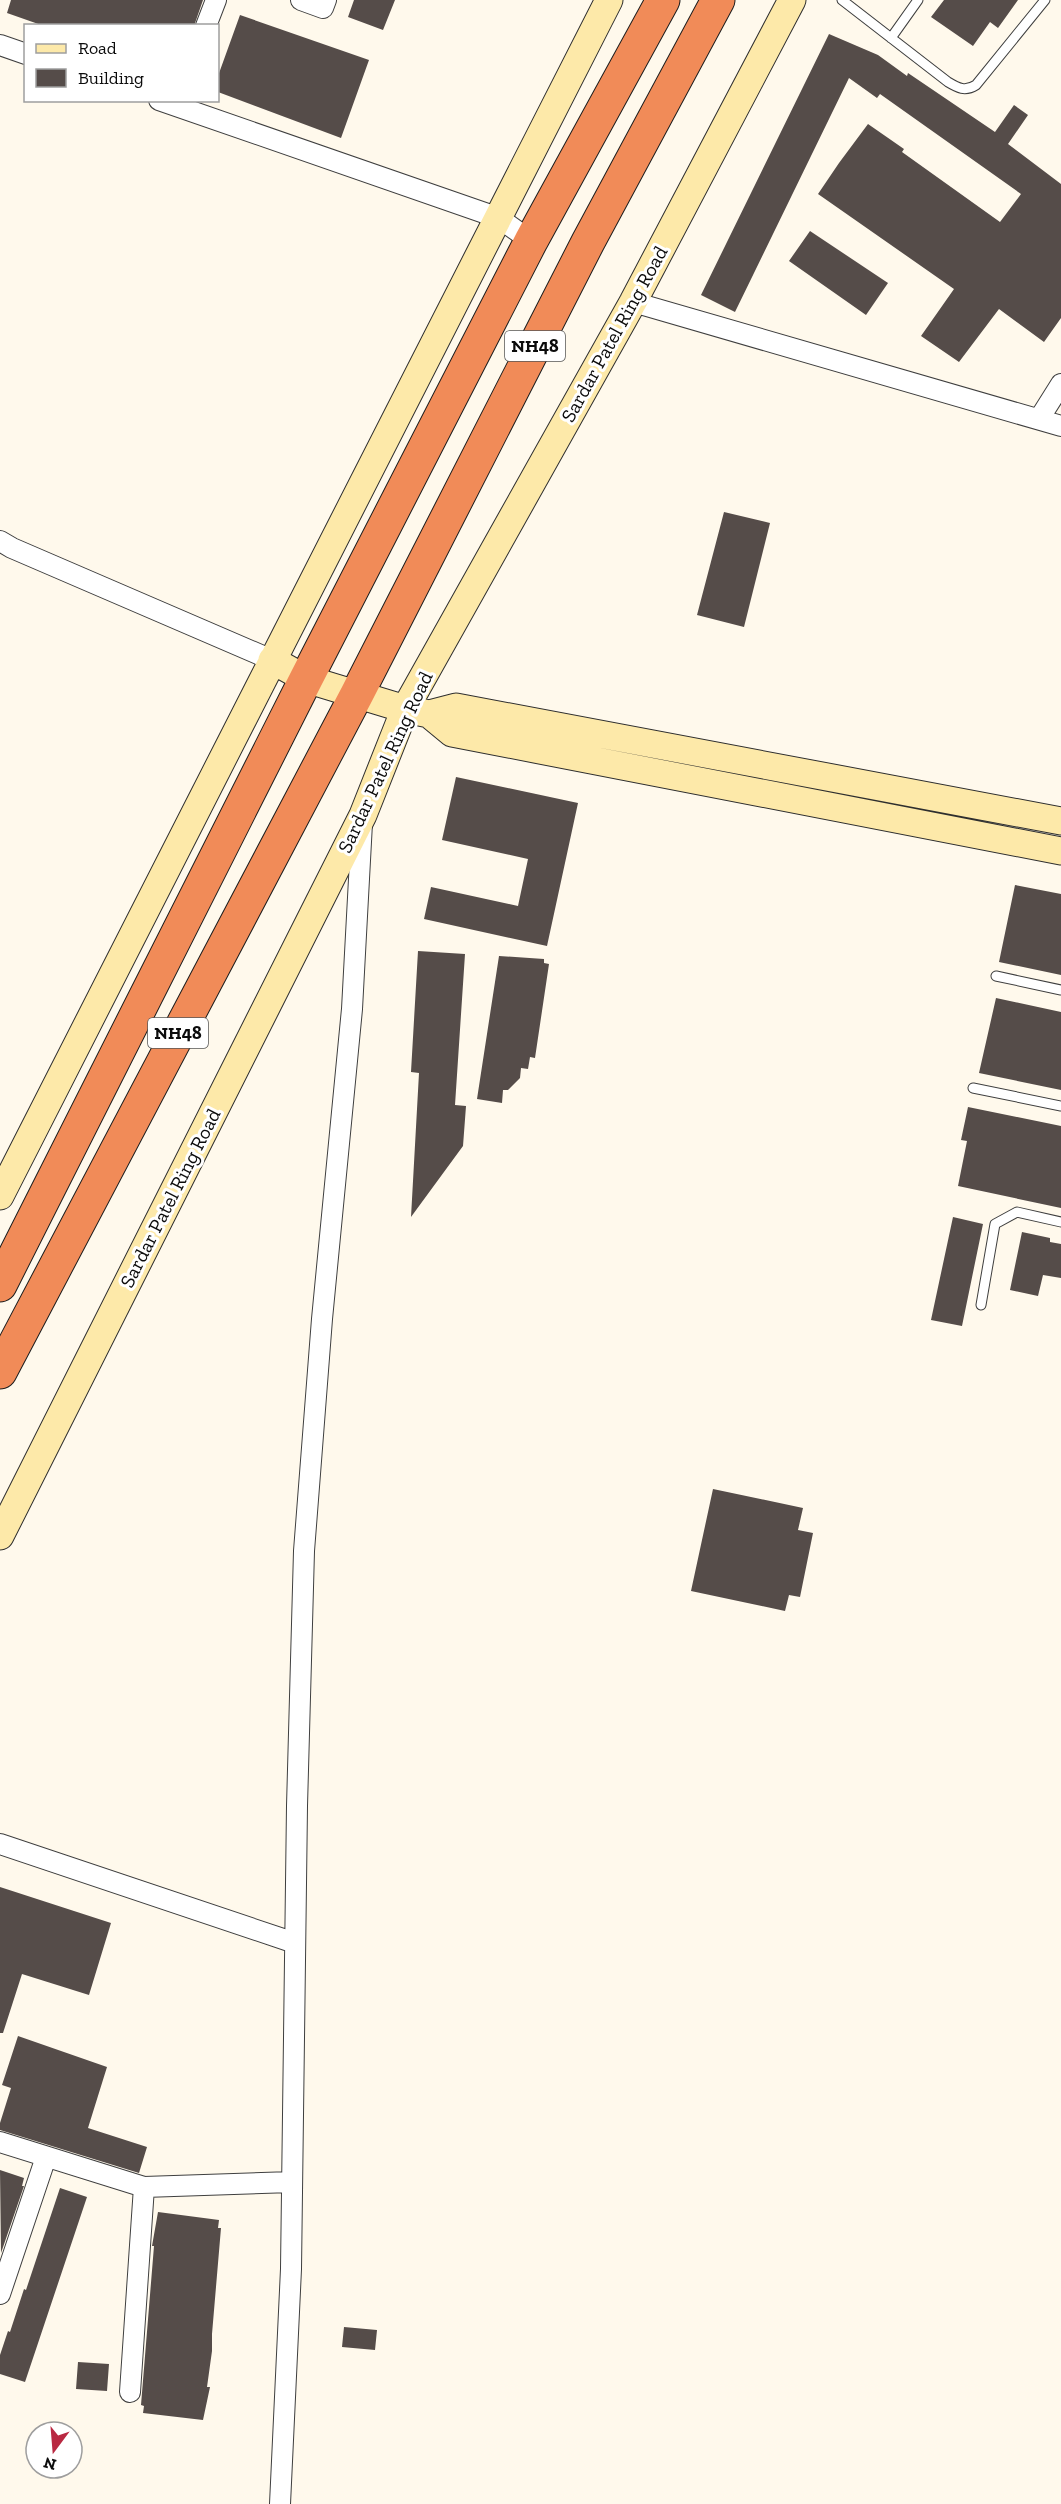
<svg xmlns="http://www.w3.org/2000/svg" width="1061" height="2504" font-family="'Zilla Slab',serif">
<style>
.building{fill:#554c49}
.lines{fill:none;stroke-linecap:round;stroke-linejoin:round}
.lane-casing{stroke:#3f3f3f;stroke-width:11}
.street-casing{stroke:#3f3f3f;stroke-width:22}
.secondary-casing{stroke:#2e2e2e;stroke-width:29}
.highway-casing{stroke:#1d1d1d;stroke-width:35}
.lane{stroke:#fff;stroke-width:9}
.street{stroke:#fff;stroke-width:20}
.secondary{stroke:#fde9a9;stroke-width:27}
.highway{stroke:#f18b58;stroke-width:33}
.labels{text-anchor:middle;stroke-width:6;stroke-linejoin:round;paint-order:stroke}
.shield{fill:#fff;stroke:#555;stroke-width:1.5}
.shield-label{font-size:18px;font-weight:bold;fill:#0c0c0c}
.street-label{font-size:20px;fill:#0c0c0c;stroke:#fff}
</style>
<rect width="100%" height="100%" fill="#fff9ec"/>
<path class="building" d="M11 0H203L194 26H44L7 13Z
M354 0H395L383 30 348 17Z
M944 0H1018L998 28 990 22 973 46 931 17Z
M240 15 369 60 341 138 218 92V76Z
M829 34 878 55 907 76 908 73 995 132 1014 105 1028 115 1008 144 1061 184V318L1044 342 999 309 959 362 921 336 954 289 818 194 839 163 868 124 904 149 902 152 1000 222 1021 194 880 94 877 98 849 78 735 312 701 295Z
M810 231 888 283 866 315 789 261Z
M724 512 770 523 744 627 697 615Z
M456 777 578 803 547 946 424 919 431 887 518 906 528 859 442 840Z
M1015 885 1061 894V975L999 962Z
M418 951 465 954 455 1105 466 1106 463 1146 411 1217 419 1073 411 1072Z
M499 956 544 959V963L549 964 535 1058 530 1057 528 1069 521 1068 520 1078 508 1090H503L502 1103 477 1099Z
M996 998 1061 1012V1090L979 1073Z
M968 1107 1061 1126V1208L958 1186 967 1141 961 1140Z
M953 1217 983 1224 962 1326 931 1320Z
M1022 1232 1050 1238V1242L1061 1244V1278L1043 1275 1038 1296 1010 1290Z
M713 1489 803 1508 798 1530 813 1533 800 1597 789 1595 785 1611 691 1591Z
M0 1887 111 1923 89 1995 22 1974 3 2033H0Z
M18 2036 107 2067 88 2128 147 2147 139 2173 0 2130V2123L11 2088 2 2085Z
M0 2170 24 2178 22 2186H24L1 2253Z
M60 2188 87 2197 25 2382 0 2374V2355L8 2331 10 2332 24 2289 26 2290Z
M158 2212 219 2220 218 2228H221L212 2334V2351L207 2387H210L203 2420 143 2413 144 2406 141 2405 154 2246H152Z
M344 2327 377 2330 375 2350 342 2347Z
M78 2362 109 2364 107 2391 76 2389Z"/>
<g class="lines">
<defs>
<path id="lane" d="M842 0 948 82C958 88 965 92 976 85L1045 0
M891 38 918 0
M996 976 1061 990
M973 1088 1061 1106
M981 1305 995 1224 1017 1212 1061 1222"/>
<path id="street" d="M301 0 323 8 326 0
M206 26 216 0
M0 45 26 54
M159 100 499 218 531 241
M633 302 1061 426
M1039 419 1061 384
M0 541 12 548 272 660
M0 1844 295 1943
M0 2142 144 2187 292 2182
M0 2294 46 2157
M130 2392 144 2187
M280 2504 291 2269 297 1806 304 1551 322 1319 352 1009 362 823"/>
<path id="secondary" d="M272 660 306 679 405 709 429 714 456 707 1061 821
M429 714 452 733 1061 851
M0 1196 609 0
M0 1536 363 815 405 709 633 302 792 0"/>
<path id="highway" d="M0 1285 306 679 531 241 663 0
M0 1372 357 694 588 242 718 0"/>
</defs>
<use href="#lane" class="lane-casing"/>
<use href="#street" class="street-casing"/>
<use href="#secondary" class="secondary-casing"/>
<use href="#highway" class="highway-casing"/>
<use href="#lane" class="lane"/>
<use href="#street" class="street"/>
<use href="#secondary" class="secondary"/>
<use href="#highway" class="highway"/>
</g>
<g class="labels">
<g class="shield">
<rect x="505" y="331" width="60" height="30" rx="4.5"/>
<rect x="148" y="1018" width="60" height="30" rx="4.5"/>
</g>
<g class="shield-label">
<text x="535" y="352">NH48</text>
<text x="178" y="1039">NH48</text>
</g>
<g class="street-label">
<text transform="translate(614 334) rotate(-61)" y="7">Sardar Patel Ring Road</text>
<text transform="translate(385 762) rotate(-65)" y="7">Sardar Patel Ring Road</text>
<text transform="translate(170 1198) rotate(-63)" y="7">Sardar Patel Ring Road</text>
</g>
</g>
<rect x="24" y="24" width="195" height="78" fill="#ffffff" stroke="#9e9e9e" stroke-width="1.5"/>
<rect x="36" y="44" width="30" height="9" fill="#fde9a9" stroke="#9e9e9e" stroke-width="1.5"/>
<text x="78" y="54" font-size="18" fill="#0c0c0c">Road</text>
<rect x="36" y="69" width="30" height="18" fill="#554c49" stroke="#9e9e9e" stroke-width="1.5"/>
<text x="78" y="84" font-size="18" fill="#0c0c0c">Building</text>
<g transform="translate(54 2450) rotate(196)"><circle r="28" fill="#ffffff" stroke="#9e9e9e" stroke-width="1.5"/>
<path d="M0-4.5L10 22L0 15L-10 22Z" fill="#b92841"/>
<text y="-9" font-size="16" font-weight="bold" text-anchor="middle" fill="#0c0c0c">N</text>
</g>
</svg>
